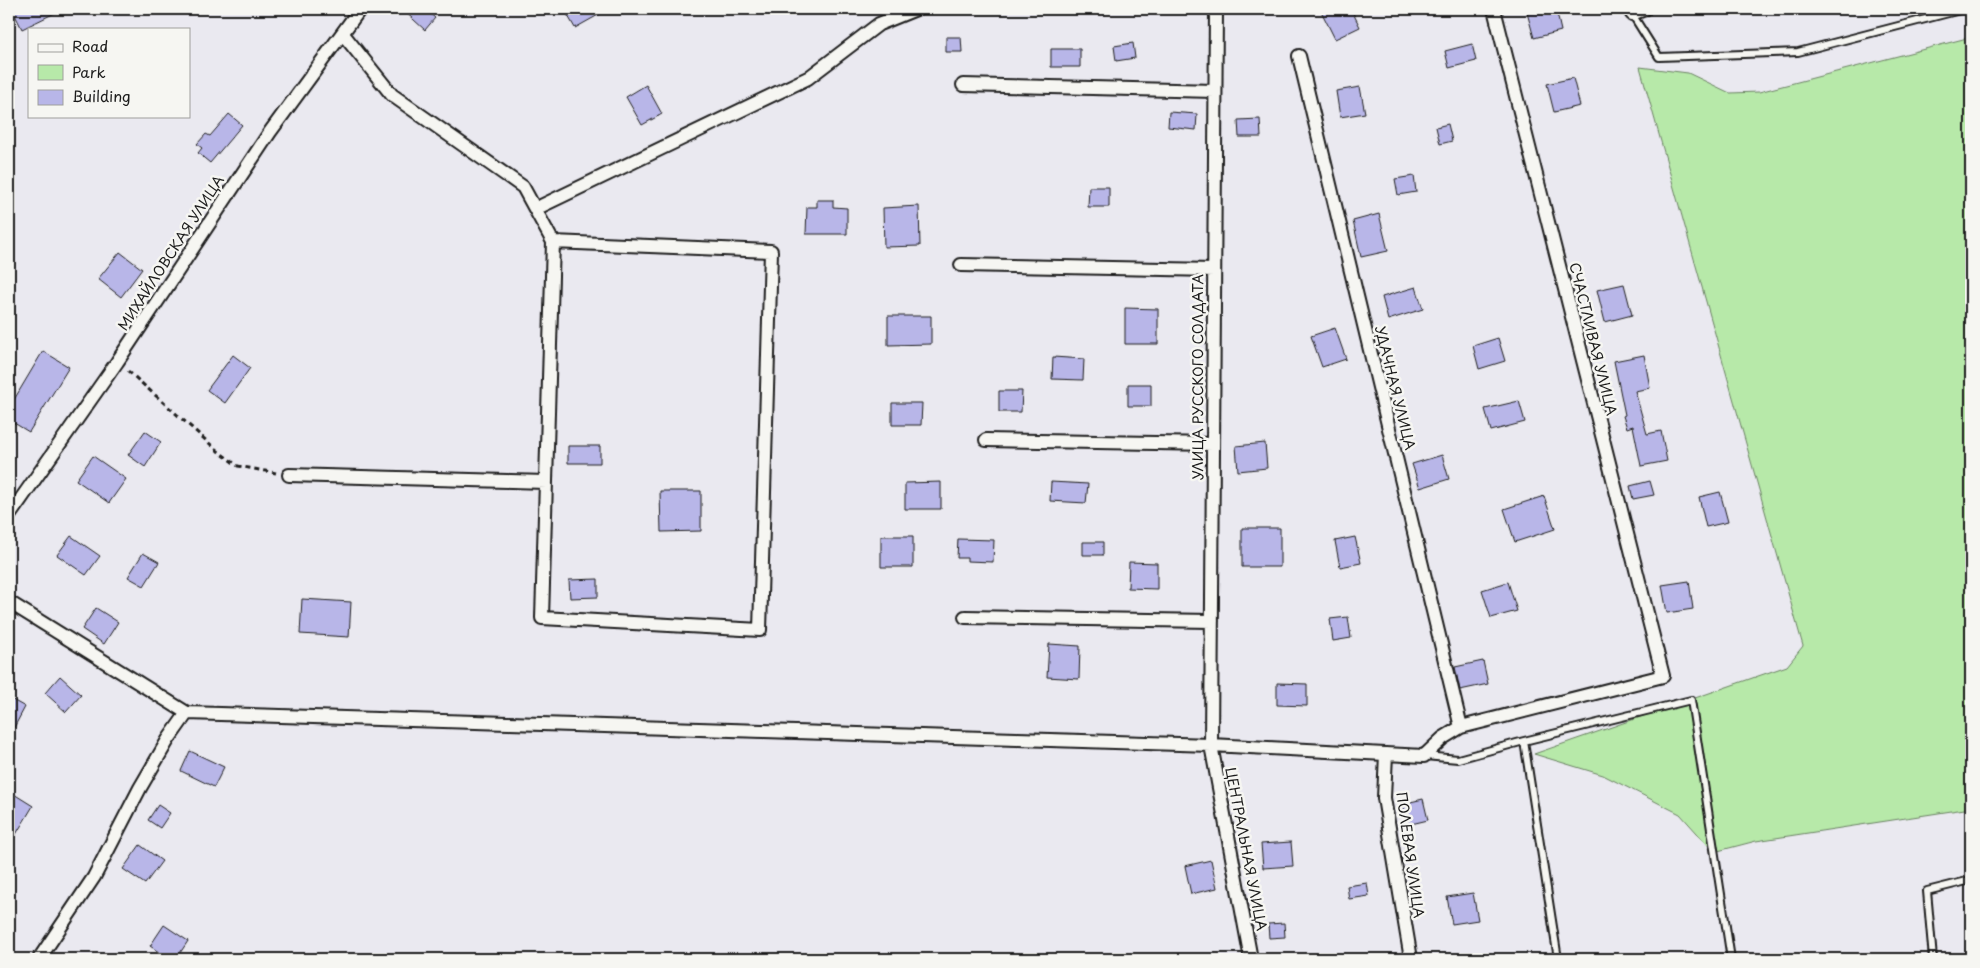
<svg xmlns="http://www.w3.org/2000/svg" width="1980" height="968" font-family="'Playpen Sans',sans-serif">
<style>
.green{fill:#b7e9a9;stroke:#6a8262}
.building{fill:#b8b6e8;stroke:#1c1c1c}
.lines{fill:none;stroke-linecap:round;stroke-linejoin:round}
.service-casing{stroke:#1c1c1c;stroke-width:10}
.minor-casing{stroke:#1c1c1c;stroke-width:16}
.path{stroke:#1c1c1c;stroke-width:3;stroke-dasharray:5 4;stroke-linecap:butt}
.service{stroke:#f6f6f2;stroke-width:6}
.minor{stroke:#f6f6f2;stroke-width:12}
.labels{text-anchor:middle;stroke-width:5;stroke-linejoin:round;paint-order:stroke}
.street-label{font-size:14px;fill:#1c1c1c;stroke:#f6f6f2}
</style>
<rect width="100%" height="100%" fill="#eae9f0"/>
<filter id="ink" filterUnits="userSpaceOnUse"><feTurbulence type="fractalNoise" baseFrequency=".02" numOctaves="2"/><feDisplacementMap in="SourceGraphic" scale="10" xChannelSelector="R" yChannelSelector="G"/><feConvolveMatrix kernelMatrix="1 2 1 2 8 2 1 2 1" color-interpolation-filters="sRGB"/></filter>
<g filter="url(#ink)">
<path class="green" d="M1971 37V808L1756 841 1714 852 1680 814 1603 775 1534 754 1787 666 1803 646 1640 67 1688 73 1730 93 1759 92Z"/>
<path class="building" d="M12 9H63L22 29Z
M402 9H425L435 18 425 30Z
M564 9H609L575 28Z
M1320 9H1351L1360 27 1335 39Z
M1526 9H1556L1561 31 1534 38Z
M946 37H961L962 52H946Z
M1133 43 1135 58 1116 61 1114 46Z
M1472 44 1476 61 1449 68 1445 51Z
M1051 49H1080V67H1051Z
M1573 78 1580 106 1554 112 1547 84Z
M646 85 662 114 642 125 626 97Z
M1360 87 1365 113 1340 117 1336 91Z
M1169 112 1197 114 1196 130 1168 127Z
M229 114 242 125 210 163 198 153 202 148 197 144 206 134 210 136Z
M1260 119 1261 137H1239L1238 120Z
M1448 124 1452 141 1440 144 1436 127Z
M1414 176 1416 192 1398 195 1395 179Z
M1089 187H1109V207H1088Z
M817 200H833V207L847 208V234H806L807 207H817Z
M919 206 920 246 884 247 883 208Z
M1379 214 1388 251 1361 257 1353 221Z
M120 252 142 269 121 297 98 279Z
M1624 284 1632 315 1605 322 1597 290Z
M1416 287 1423 309 1388 320 1382 297Z
M1125 308 1158 309V344H1125Z
M888 316H931V344L888 345Z
M1335 328 1346 359 1322 367 1311 336Z
M1498 338 1505 361 1479 369 1473 346Z
M43 351 69 367 29 432 9 420V408Z
M233 355 250 368 225 403 207 390Z
M1644 355 1650 388 1635 391 1647 434 1661 431 1667 461 1641 466 1633 426 1627 428 1623 416 1625 415 1614 361Z
M1053 357 1084 359 1083 380 1052 379Z
M1128 384H1151V406H1128Z
M999 391H1022L1021 412H999Z
M1519 401 1525 422 1491 431 1485 409Z
M892 403H922L921 425H892Z
M145 431 161 442 145 467 128 455Z
M1265 443 1267 468 1238 471 1236 446Z
M568 446H600V463H568Z
M1442 455 1449 479 1420 488 1412 464Z
M93 456 126 479 109 503 76 480Z
M1650 481 1654 495 1633 499 1630 486Z
M941 482V509H905V483Z
M1051 482 1088 484 1086 503 1050 501Z
M660 491H701V531L661 532Z
M1720 492 1728 522 1706 527 1699 497Z
M1544 496 1555 529 1515 542 1504 509Z
M1242 528H1280V567H1242Z
M71 536 100 556 86 575 57 555Z
M881 536H913V567H881Z
M1355 537 1361 563 1340 567 1335 541Z
M958 539 994 540 993 562 967 561V558H957Z
M1083 542H1103V555H1083Z
M143 553 159 562 144 586 128 577Z
M1129 562 1157 563V589L1128 588Z
M598 579V597L570 598 569 580Z
M1689 581 1693 609 1667 613 1662 585Z
M1508 582 1517 611 1491 618 1482 590Z
M302 599 351 602 349 637 300 634Z
M96 608 118 622 104 644 82 629Z
M1348 617 1351 638 1333 641 1330 619Z
M1049 644 1080 646 1079 679 1047 677Z
M1483 661 1488 684 1460 690 1455 667Z
M60 676 81 695 66 712 45 693Z
M1277 683 1307 684V706L1277 705Z
M9 698 25 707 9 737Z
M190 751 224 767 214 787 181 771Z
M9 791 33 806 9 846Z
M1423 799 1428 820 1407 825 1402 804Z
M158 805 170 813 160 828 148 820Z
M1291 842 1293 866 1263 868 1261 844Z
M140 845 162 861 145 884 123 869Z
M1211 860 1217 888 1191 894 1185 866Z
M1367 883 1369 896 1349 899 1347 886Z
M1473 893 1478 920 1452 924 1447 897Z
M1284 923 1285 937 1269 938 1268 924Z
M164 925 188 941 176 959H169L150 946Z"/>
<g class="lines">
<defs>
<path id="service" d="M1632 14 1659 57 1798 52 1964 9
M1524 741 1691 700 1731 959
M1425 756 1458 759 1524 741 1558 959
M1933 959 1927 891 1971 880"/>
<path id="minor" d="M1216 9 1211 745 1251 959
M1629 9 1632 14 1645 9
M343 34 392 95 523 187 553 242 771 251 760 630 542 618 553 242
M1299 56 1461 727
M963 85 1215 91
M535 209 808 78 879 24 916 9
M961 265 1214 270
M986 440 1213 444
M289 475 546 482
M9 516 117 362 270 132 360 9
M9 602 187 713 1211 745 1424 756 1443 738 1461 727 1663 676 1494 9
M965 617 1212 621
M1386 754 1384 798 1411 959
M39 959 94 877 140 788 168 740 187 713"/>
</defs>
<use href="#service" class="service-casing"/>
<use href="#minor" class="minor-casing"/>
<path class="path" d="M128 371 218 451 238 466 276 473"/>
<use href="#service" class="service"/>
<use href="#minor" class="minor"/>
</g>
</g>
<g class="labels">
<g class="street-label">
<text transform="translate(171 253) rotate(-57)" y="5">МИХАЙЛОВСКАЯ УЛИЦА</text>
<text transform="translate(1593 339) rotate(76)" y="5">СЧАСТЛИВАЯ УЛИЦА</text>
<text transform="translate(1198 377) rotate(-90)" y="5">УЛИЦА РУССКОГО СОЛДАТА</text>
<text transform="translate(1395 388) rotate(76)" y="5">УДАЧНАЯ УЛИЦА</text>
<text transform="translate(1246 849) rotate(79)" y="5">ЦЕНТРАЛЬНАЯ УЛИЦА</text>
<text transform="translate(1410 855) rotate(82)" y="5">ПОЛЕВАЯ УЛИЦА</text>
</g>
</g>
<rect width="1980" height="968" fill="none" stroke="#f6f6f2" stroke-width="30"/>
<rect x="15" y="15" width="1950" height="938" fill="none" stroke="#1c1c1c" stroke-width="2" filter="url(#ink)"/>
<rect x="28" y="28" width="162" height="90" fill="#f6f6f2" stroke="#9f9f9c"/>
<rect x="38" y="44" width="25" height="8" fill="#f6f6f2" stroke="#9f9f9c"/>
<text x="72" y="52" font-size="15" fill="#1c1c1c">Road</text>
<rect x="38" y="65" width="25" height="15" fill="#b7e9a9" stroke="#9f9f9c"/>
<text x="72" y="78" font-size="15" fill="#1c1c1c">Park</text>
<rect x="38" y="90" width="25" height="15" fill="#b8b6e8" stroke="#9f9f9c"/>
<text x="72" y="102" font-size="15" fill="#1c1c1c">Building</text>
</svg>
